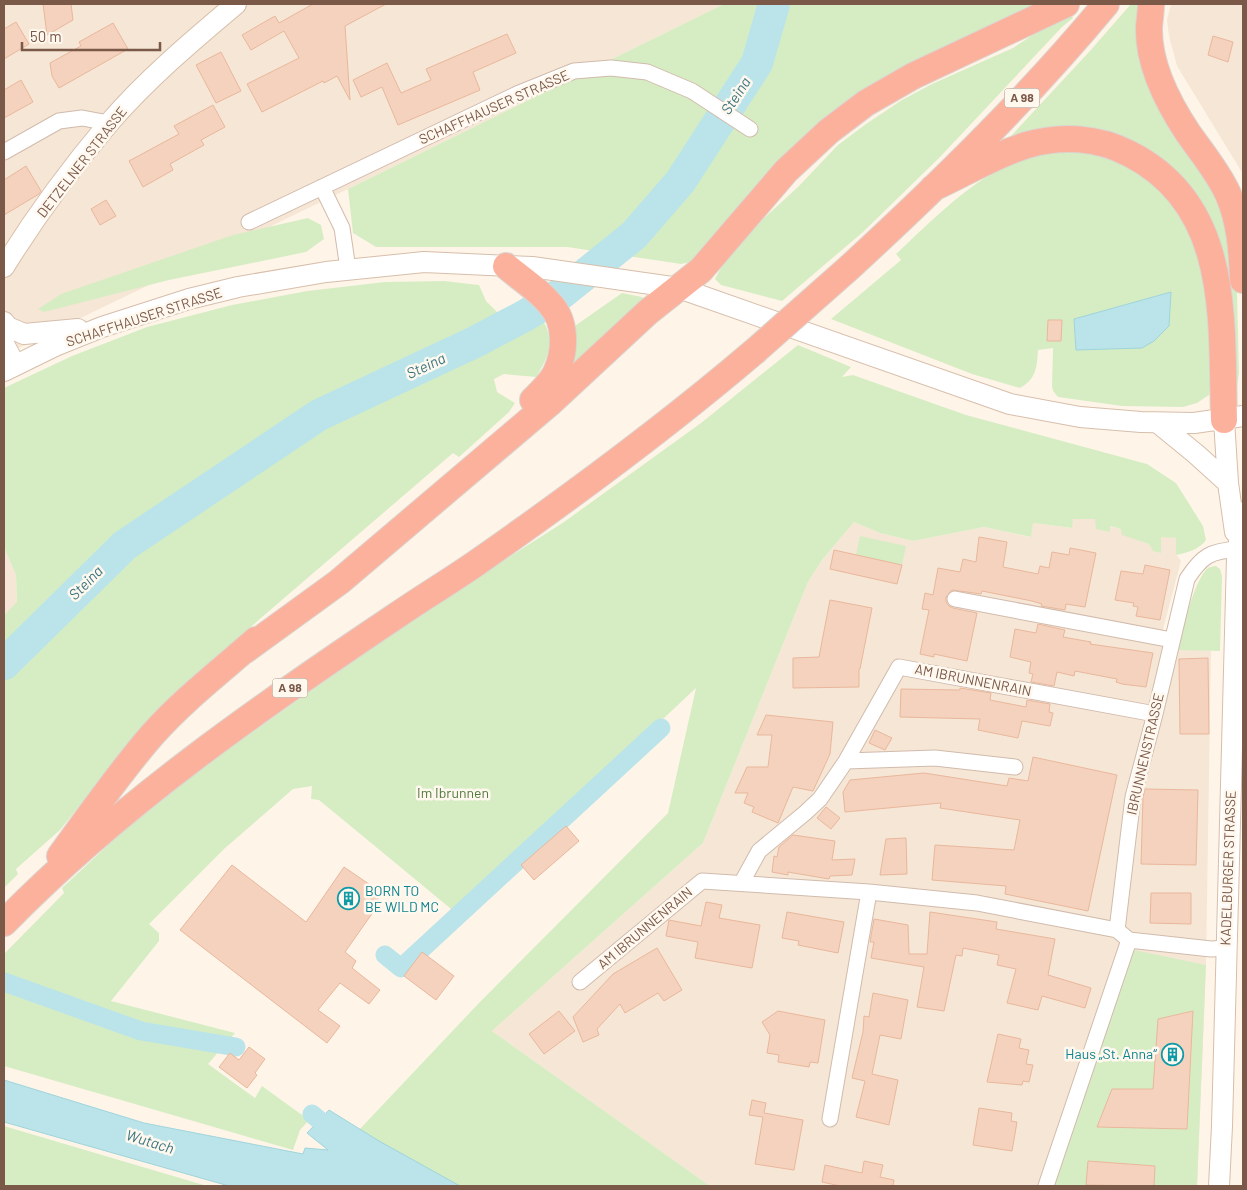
<svg xmlns="http://www.w3.org/2000/svg" width="1247" height="1190" font-family="Barlow,sans-serif">
<style>
.residential{fill:#f6e6d5}
.green{fill:#d6edc4}
.water{fill:#bae4e9;stroke:#9fd4dc}
.lines{fill:none;stroke-linecap:round;stroke-linejoin:round}
.canal{stroke:#bae4e9;stroke-width:19}
.river{stroke:#bae4e9;stroke-width:32}
.building{fill:#f5d2bd;stroke:#e9b79c}
.street-casing{stroke:#d1bbac;stroke-width:17}
.secondary-casing{stroke:#d7beab;stroke-width:22}
.highway-casing{stroke:#dcd4d0;stroke-width:28}
.street{stroke:#fff;stroke-width:15}
.secondary{stroke:#fff;stroke-width:20}
.highway{stroke:#fbb19b;stroke-width:26}
.highway-bridge-casing{stroke:#dcd4d0;stroke-width:28;stroke-linecap:butt}
.highway-bridge{stroke:#fbb19b;stroke-width:26}
.labels{text-anchor:middle;stroke-width:5;stroke-linejoin:round;paint-order:stroke}
.shield{fill:#fff8ef;stroke:#a2897b;stroke-width:1}
.shield-label{font-size:12px;font-weight:bold;fill:#7a5949}
.street-label{font-size:14px;fill:#7a5949;stroke:#fff8ef}
.park-label{font-size:14px;fill:#517a3d;stroke:#fff8ef}
.culture-label{font-size:14px;fill:#0d838f;stroke:#fff8ef;text-anchor:start}
.water-label{font-size:15px;font-style:italic;fill:#3b7680;stroke:#fff8ef}
</style>
<rect width="100%" height="100%" fill="#fef5e8"/>
<path class="residential" d="M4 4H724L348 189 4 355Z
M1171 4H1243V174L1177 66 1169 36 1167 20Z
M1073 519H1095L1110 531 1109 526 1121 529 1138 540 1149 544 1152 547 1161 552V536L1176 538V554L1181 561 1161 637 1211 645 1206 965 1197 1186H710L492 1031 703 843 808 582 822 560 854 522 880 533 913 541 984 527 1030 537 1033 523 1071 528Z
M4 547 16 575 17 603 4 615Z"/>
<path class="green" d="M724 4H1041L904 69 691 262 681 264 567 247H376L353 233 348 189Z
M1131 4H1143L1192 153 1226 215 1233 249 1237 293 1239 373 1237 387 1234 394 1229 327 1164 164 1011 136 1089 52Z
M1069 11 1073 18 1062 27 940 157 863 232 782 301 721 285 715 279 726 258 750 231 798 187 838 145 866 124 902 100 932 84 1013 48Z
M1053 151H1078L1118 160 1150 178 1190 226 1208 285 1212 379 1209 395 1197 403 1183 407 1122 406 1058 397 1053 391 1052 386 1053 348 1038 350C1037 368 1036 379 1020 388L972 374 831 319 901 260 896 254C935 218 978 172 1030 156 1037 154 1045 153 1053 151Z
M308 218 321 225 324 239 306 252 169 280 44 312 38 309 61 294 233 235Z
M444 281 479 285 486 301 500 315 526 300C552 326 558 344 536 377L504 374 494 379 497 392 515 403 509 412 459 457 453 453 182 686 145 724 60 830 16 869 18 874 4 888V615L17 602 16 575 4 547V388L72 356 147 327 232 305 307 291 385 282Z
M622 293 642 297 645 299 565 372 569 330Z
M798 345 851 367 842 377 853 375 966 415 1147 464 1176 483 1203 526 1206 540C1200 549 1187 553 1176 555V538L1161 537V553L1153 551 1149 544 1122 535 1121 529 1110 526V532L1096 529 1095 519H1073L1072 528 1033 523 1031 537 984 527 913 541 880 533 854 522 822 560 808 582 703 843 492 1031 710 1186H306L478 1004 668 813 696 688 456 913 319 800 311 799 312 786 293 789 224 849 149 924 159 933V941L111 1001 235 1033 208 1064 255 1098 262 1086 309 1120 300 1130 293 1150 4 1066V954L64 893 62 888 119 835 207 764 417 616 564 522 701 423Z
M860 536 906 546 902 565 856 555Z
M1216 566 1220 569 1222 576 1220 651 1178 650C1180 634 1196 576 1208 568 1209 567 1215 566 1216 566Z
M1134 950 1206 965 1197 1186H1051Z
M4 1126 207 1186H4Z"/>
<path class="water" d="M1171 292 1169 326 1154 341 1142 348 1076 350 1074 319Z
M4 1080 144 1123 303 1154 305 1148 328 1150 307 1133 329 1110 379 1141 460 1186H229L4 1122Z"/>
<g class="lines">
<path class="canal" d="M385 955 401 968 661 728
M4 982 141 1031 236 1047
M312 1114 337 1135"/>
<path class="river" d="M4 664 125 545 319 415 475 342 526 315 562 293 634 235 680 182 757 63 774 4"/>
</g>
<path class="building" d="M43 4H71L73 20 47 35Z
M313 4H386L345 26 350 100 337 76 324 83 323 81 262 112 247 84 299 58 284 31 251 50 242 35 275 16 279 23Z
M16 22 29 44 4 59V29Z
M113 23 128 49 59 88 52 76 50 63 81 46 79 42Z
M507 34 516 53 473 72 480 90 398 125 382 87 361 97 353 80 387 63 401 93 431 80 426 69Z
M1213 36 1233 42 1228 62 1208 55Z
M221 52 241 91 216 103 196 65Z
M21 80 33 102 4 118V90Z
M213 105 225 127 201 140 204 145 170 164 173 170 143 187 129 161 179 134 174 126Z
M26 166 41 191 39 194 4 215V180Z
M106 200 116 216 100 225 91 209Z
M1048 320H1062L1061 341H1047Z
M979 537 1007 542 1003 567 1038 574 1040 566 1049 568 1052 552 1069 555 1070 548 1096 553 1085 607 1066 604 1065 610 1041 606 1042 604 1032 601 982 591 981 594 952 590 946 597V602L949 606 953 608 977 613 967 661 934 654V657L920 654 929 610 922 609 925 593 933 595 938 568 960 572 963 559 976 562Z
M834 550 902 565 897 584 830 569Z
M1145 565 1170 570 1160 620 1136 616 1138 607 1133 606 1134 603 1115 600 1121 571 1143 574Z
M830 600 872 608 860 669H859V687L793 688V658L819 657Z
M1038 624 1065 630 1063 637 1091 642 1090 644 1153 653 1146 687 1122 684 1116 682 1117 679 1075 671 1074 676 1057 672 1054 686 1031 682 1033 674 1029 673 1031 662 1010 657 1015 629 1036 633Z
M1208 658 1209 734H1180L1179 659Z
M960 688 991 693 990 700 1026 707 1027 700 1050 704 1049 712 1053 713 1050 726 1022 721 1018 738 978 730 980 719 900 717 901 689 960 690Z
M766 715 833 722 830 754 813 791 793 787 778 823 752 812 754 807 744 803 748 793H735L747 767H768L772 735H757Z
M875 730 892 738 885 750 869 743Z
M1033 757 1117 775 1088 911 1005 894 1006 886 932 880 935 845 1014 850 1020 820 940 808 941 803 845 812 843 792 850 780 924 773 1007 786 1009 778 1028 781Z
M1145 789 1198 790 1196 865 1141 864 1143 797Z
M826 807 840 818 831 829 817 818Z
M566 826 579 841 534 880 521 865Z
M793 835 835 841 832 860 855 859 852 875 830 876 829 879 788 872V875L772 872 774 856 777 857 779 847Z
M906 838 907 874 880 875 886 839Z
M232 865 306 922 344 867 382 893 373 906 376 908 345 952 356 961 352 968 380 990 369 1004 340 983 318 1010 340 1026 327 1043 180 930Z
M1151 893H1191V924L1150 923Z
M706 902 722 905 719 918 760 925 752 968 695 958 698 942 666 936 669 920 701 926Z
M787 912 844 922 838 953 798 945 799 941 782 938Z
M930 912 997 922 996 929 1055 939 1048 975 1091 988 1085 1008 1042 996 1038 1010 1007 1003 1016 969 997 965 999 955 963 948 962 956 956 955 944 1011 917 1007 924 967 871 958 874 942H870L874 919 908 925 909 954H927Z
M657 948 682 990 664 1001 658 993 625 1013 620 1004 597 1029 599 1035 583 1042 573 1017 613 974Z
M422 952 454 976 436 1000 404 976Z
M873 993 908 1000 901 1039 880 1035 872 1074 898 1080 889 1125 856 1117 865 1081 852 1078 863 1032 864 1016 869 1017Z
M559 1011 575 1031 544 1054 529 1034Z
M778 1011 825 1020 818 1063 810 1062 809 1067 778 1062 779 1055 767 1053 770 1035 762 1022Z
M1193 1011 1187 1129 1097 1127 1112 1089H1153L1158 1019Z
M998 1034 1021 1039 1019 1048 1029 1050 1026 1064 1033 1065 1029 1082 1023 1081 1022 1085 987 1082Z
M249 1047 265 1059 255 1073 257 1075 247 1088 219 1067 230 1053 239 1060Z
M752 1100 766 1103 764 1113 803 1120 794 1170 755 1164 763 1117 749 1115Z
M979 1108 1012 1113 1011 1121 1017 1122 1012 1151 973 1145Z
M864 1161 883 1165 880 1177 894 1180 893 1186H840L822 1182 825 1165 862 1173Z
M1088 1161 1155 1166 1154 1186 1086 1185Z"/>
<g class="lines">
<defs>
<path id="street" d="M4 152 59 121 82 118 109 123
M322 187 342 228 348 269
M249 222 517 94 574 71 611 68 647 72 692 91 750 129
M955 599 1172 640
M846 761 935 758 1015 767
M742 882 759 851 805 813 820 799 846 761 899 667 1155 714
M1117 930 1133 797 1155 714 1187 579C1202 556 1210 551 1238 549
M580 982 702 881 869 892 977 903 1117 930 1129 940 1211 949 1226 948
M830 1119 869 892
M1046 1186 1129 940"/>
<path id="secondary" d="M4 267C35 217 71 168 109 123 147 79 192 41 236 4
M4 322 8 327 24 334 78 329
M4 344 15 365
M4 371 55 346 102 327 189 299 238 287 326 272 424 262 532 267 679 288 1010 404 1080 417 1141 422 1194 423 1243 416
M1224 420 1228 483 1235 532
M1158 423 1196 454 1228 483
M1219 1186 1222 1126 1237 557 1243 512"/>
<path id="highway" d="M1151 4C1151 12 1149 22 1149 30 1149 67 1168 103 1188 133 1202 153 1218 172 1228 194 1240 221 1242 251 1243 280
M933 188C964 174 994 155 1027 145 1061 135 1098 137 1130 154 1232 206 1221 322 1224 420
M506 266C521 279 538 289 550 304 566 321 566 349 557 370 553 381 542 391 533 400
M850 267C940 184 1028 98 1106 4
M244 651 339 582 551 402 648 312 701 270 786 171 829 131 866 103 913 76 1066 4
M60 856C90 815 119 773 152 735 184 699 221 671 256 640
M4 923C118 806 260 707 396 616 422 598 449 582 475 564 571 497 666 427 755 351"/>
</defs>
<use href="#street" class="street-casing"/>
<use href="#secondary" class="secondary-casing"/>
<use href="#highway" class="highway-casing"/>
<use href="#street" class="street"/>
<use href="#secondary" class="secondary"/>
<use href="#highway" class="highway"/>
<defs>
<path id="highway-bridge" d="M755 351 850 267"/>
</defs>
<use href="#highway-bridge" class="highway-bridge-casing"/>
<use href="#highway-bridge" class="highway-bridge"/>
</g>
<defs>
<symbol id="building-ring" viewBox="-11 -11 22 22"><circle r="9.5" fill="#fff8ef" stroke="#0f9aa8" stroke-width="1.5"/><path d="M-4-6H4V6H1V3H-1V6H-4ZM-2.5-4.3h1.7v1.8h-1.7ZM.8-4.3h1.7v1.8H.8ZM-2.5-1h1.7V.8h-1.7ZM.8-1h1.7V.8H.8Z" fill="#0f9aa8"/></symbol>
</defs>
<g fill-rule="evenodd">
<use href="#building-ring" x="336" y="886" width="25" height="25"/>
<use href="#building-ring" x="1160" y="1042" width="25" height="25"/>
</g>
<g class="labels">
<g class="shield">
<rect x="1004.5" y="88.5" width="35" height="19" rx="4"/>
<rect x="272.5" y="678.5" width="35" height="19" rx="4"/>
</g>
<g class="shield-label">
<text x="1022" y="102">A 98</text>
<text x="290" y="692">A 98</text>
</g>
<g class="street-label">
<text transform="translate(494 107) rotate(-24)" y="5">SCHAFFHAUSER STRASSE</text>
<text transform="translate(82 162) rotate(-52)" y="5">DETZELNER STRASSE</text>
<text transform="translate(144 317) rotate(-18)" y="5">SCHAFFHAUSER STRASSE</text>
<text transform="translate(973 680) rotate(11)" y="5">AM IBRUNNENRAIN</text>
<text transform="translate(1145 754) rotate(-77)" y="5">IBRUNNENSTRASSE</text>
<text transform="translate(1228 868) rotate(-88)" y="5">KADELBURGER STRASSE</text>
<text transform="translate(645 928) rotate(-40)" y="5">AM IBRUNNENRAIN</text>
</g>
<g class="park-label">
<text x="453" y="798">Im Ibrunnen</text>
</g>
<g class="culture-label">
<text x="365" y="896">BORN TO<tspan x="365" dy="16">BE WILD MC</tspan></text>
<text x="1157" y="1059" text-anchor="end">Haus „St. Anna“</text>
</g>
<g class="water-label">
<text transform="translate(736 96) rotate(-57)" y="5">Steina</text>
<text transform="translate(426 366) rotate(-25)" y="5">Steina</text>
<text transform="translate(86 583) rotate(-45)" y="5">Steina</text>
<text transform="translate(150 1142) rotate(17)" y="5">Wutach</text>
</g>
</g>
<rect width="1247" height="1190" fill="none" stroke="#7a5949" stroke-width="10"/>
<path d="M22 42v8h138v-8" fill="none" stroke="#7a5949" stroke-width="2.5"/>
<text x="30" y="42" font-size="15" fill="#7a5949" stroke="#fff8ef" stroke-width="4" paint-order="stroke">50 m</text>
</svg>
